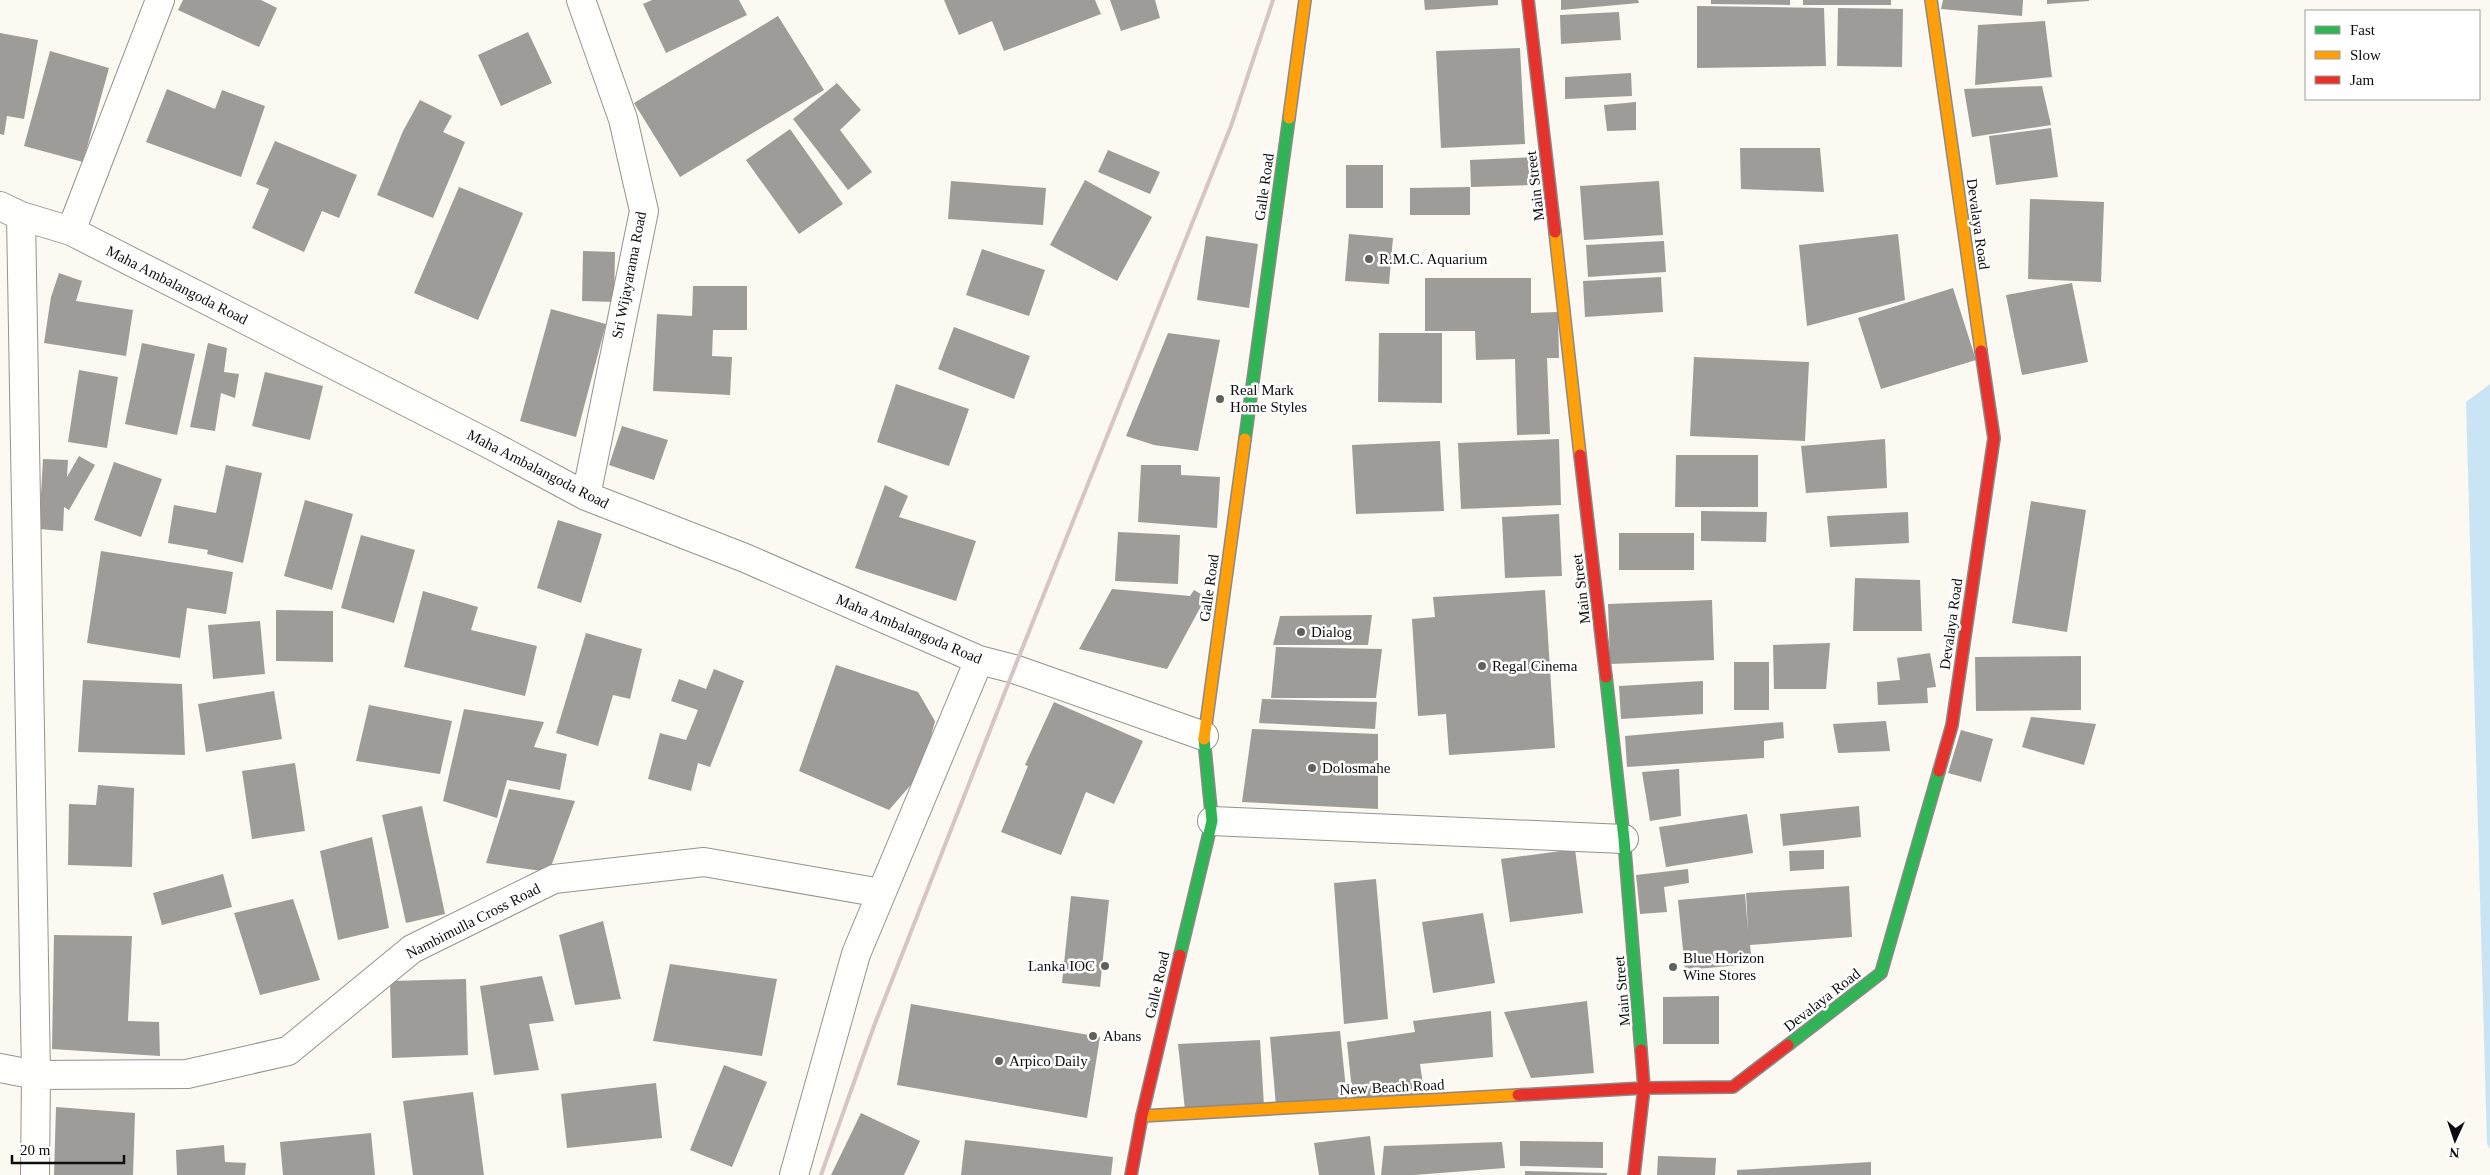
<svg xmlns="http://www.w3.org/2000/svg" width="2490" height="1175" font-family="'Times New Roman',serif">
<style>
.water{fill:#c9e5f5}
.building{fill:#9e9c98}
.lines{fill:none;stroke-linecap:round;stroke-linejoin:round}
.street-casing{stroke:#949390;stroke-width:30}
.fast-casing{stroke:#8b8a87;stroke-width:14}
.slow-casing{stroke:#8b8a87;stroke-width:14}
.jam-casing{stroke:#8b8a87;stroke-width:14}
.street{stroke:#fefefd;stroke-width:28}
.fast{stroke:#30b455;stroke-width:11}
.slow{stroke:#ff9f0a;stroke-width:11}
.jam{stroke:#e5322d;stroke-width:11}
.rail{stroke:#d7c5c5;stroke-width:4}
.poi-dot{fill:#60605d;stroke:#fff;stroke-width:2}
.labels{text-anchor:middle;stroke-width:5;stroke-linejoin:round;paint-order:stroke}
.street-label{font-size:15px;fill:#0d0d0d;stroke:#fff}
.poi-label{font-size:15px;fill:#0d0d0d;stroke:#fff;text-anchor:start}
</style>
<rect width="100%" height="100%" fill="#fbf9f2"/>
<path class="water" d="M2490 384V1149L2487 1144 2466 402Z"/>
<path class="building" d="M183 0H261L277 8 259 47 178 10Z
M652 0H739L747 15 666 53 643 4Z
M944 0H1095L1101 14 1004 51 992 21 959 35Z
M1110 0H1155L1160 18 1121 31Z
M1424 0H1498V5L1425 10Z
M1561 0H1638L1639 3 1561 10Z
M1711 0H1790V5L1711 4Z
M1803 0H1891V5H1803Z
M1943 0H2023L2022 16 1941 9Z
M2047 0H2089V1L2047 4Z
M1697 6 1824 8 1826 66 1697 68Z
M1838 8 1903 9 1902 67 1837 66Z
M1619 12 1621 40 1561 44 1560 15Z
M778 16 824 90 680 177 634 103Z
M2045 21 2052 77 1975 85 1978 25Z
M528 32 552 83 501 106 478 55Z
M0 33 38 40 24 119 7 116 4 135 0 134Z
M1520 48 1525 144 1441 148 1436 51Z
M50 51 109 68 83 162 24 146Z
M1631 73 1632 96 1565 99V77Z
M837 83 861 110 840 130 872 172 848 190 793 119Z
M2042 86 2051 125 1972 137 1964 89Z
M167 89 215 109 222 90 265 106 241 177 146 142Z
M420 100 452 116 443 132 465 142 433 218 377 195 403 131Z
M1636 102V130L1607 131 1604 105Z
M2051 128 2058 177 1996 185 1989 136Z
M790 129 843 204 799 234 746 160Z
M275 141 357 175 339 218 322 211 304 252 252 228 269 189 256 184Z
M1740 148H1820L1824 192 1741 189Z
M1108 150 1160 172 1150 194 1098 172Z
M1534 157 1535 185 1471 187 1470 160Z
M1346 165H1383V208H1346Z
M1085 180 1152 217 1117 281 1050 245Z
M951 181 1046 188 1043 225 948 219Z
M1659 181 1663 235 1584 240 1580 186Z
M459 187 523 213 478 320 414 293Z
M1470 187V215H1410V188Z
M2030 199 2104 202 2101 282 2028 279Z
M1349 234 1393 238 1389 284 1345 281Z
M1898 234 1905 300 1807 326 1799 245Z
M1206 236 1258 244 1249 308 1197 300Z
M1664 241 1666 272 1588 277 1586 245Z
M982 249 1045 270 1029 316 966 295Z
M583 251 615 252 614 302 582 301Z
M59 273 82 281 76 301 133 310 126 356 44 343 51 297Z
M1661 277 1663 312 1585 317 1583 281Z
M1425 278H1531V313L1558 312 1559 358H1547L1550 434 1517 435 1515 359 1476 360 1475 331H1425Z
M2072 283 2088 362 2022 375 2006 295Z
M693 286H747V330H713L712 356 732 357 730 395 653 391 657 314 692 316Z
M1953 288 1976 360 1881 389 1858 318Z
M551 309 606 324 576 437 520 421Z
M954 327 1030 356 1014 399 938 369Z
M1168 333 1220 340 1198 451 1154 445 1126 436Z
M1379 333H1442V403L1378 402Z
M142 343 195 354 177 435 125 424Z
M208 343 227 348 224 372 239 374 235 398 221 393 215 431 190 427Z
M1694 357 1809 362 1805 441 1690 436Z
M79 370 118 377 107 448 68 442Z
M265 372 323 386 310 440 252 426Z
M896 384 969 409 949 466 877 442Z
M622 426 668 440 654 480 609 465Z
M1559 439 1561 505 1461 509 1458 443Z
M1885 439 1887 488 1806 493 1801 446Z
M1440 441 1444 511 1356 514 1352 445Z
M1676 455H1758V507H1675Z
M79 456 95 465 69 510 64 507 63 531 39 529 43 459 68 460 67 477Z
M114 462 162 479 141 537 94 520Z
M226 465 262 473 243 563 207 554 208 550 168 543 174 505 216 513Z
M1141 465H1181V475L1220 477 1217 528 1138 522Z
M885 485 908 496 899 517 976 541 956 601 855 568Z
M305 500 353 514 332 590 284 576Z
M2031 501 2086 510 2067 632 2012 623Z
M1701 511 1767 512 1766 542 1701 541Z
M1908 512 1909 543 1830 547 1827 516Z
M1559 514 1562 576 1505 578 1502 517Z
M558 520 602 534 581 603 537 588Z
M1118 532 1180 535 1178 584 1115 581Z
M1619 533H1694V570H1619Z
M361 535 415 550 394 623 341 608Z
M101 551 233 572 226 614 187 608 180 658 87 643Z
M1855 578 1920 580 1922 631H1853Z
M1112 589 1190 596 1194 590 1206 597 1167 669 1079 649Z
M1545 590 1555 748 1449 755 1446 714 1418 716 1412 619 1435 617 1433 597Z
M423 591 478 607 471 630 537 646 525 696 404 667Z
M1712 600 1714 660 1610 664 1608 604Z
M276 610 333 611V662L276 661Z
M1372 615 1368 645H1273L1280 616Z
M260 621 265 674 213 679 208 625Z
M586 633 642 649 630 699 613 695 598 746 556 733Z
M1830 643 1826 689H1774L1773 645Z
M1276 647 1382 649 1376 698H1271Z
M1930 653 1936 687 1927 688 1928 703 1878 705 1877 682 1900 680 1897 658Z
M2081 656V710L1976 711 1975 657Z
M1734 662H1769V710H1734Z
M836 665 918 692 935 721 922 772 889 810 799 771Z
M714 669 744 681 710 767 698 763 691 791 648 779 660 733 686 740 698 710 671 701 679 679 706 689Z
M83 680 182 684 185 755 78 752Z
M1703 681V714L1621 719 1619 686Z
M274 691 282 739 206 752 198 704Z
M1262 699 1377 702 1375 729 1259 723Z
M1054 702 1143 741 1114 804 1086 792 1061 855 1001 832 1028 766 1025 765Z
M369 705 452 721 440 774 356 761Z
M464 709 544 722 534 747 567 754 560 790 507 780 497 818 443 801Z
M2031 717 2096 724 2084 765 2022 747Z
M1886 721 1890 751 1838 753 1833 724Z
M1783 722 1784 738 1764 741V758L1627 767 1625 736Z
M1252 729 1378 734V809L1242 802Z
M1961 730 1993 739 1981 782 1948 773Z
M295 763 305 831 252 839 242 771Z
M1679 769 1681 816 1650 821 1642 772Z
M98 785 134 788 132 867 68 865 69 804 96 805Z
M509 789 575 801 549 872 486 863Z
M422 806 445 914 406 923 382 815Z
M1859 806 1861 837 1783 846 1780 814Z
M1747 814 1753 853 1666 867 1659 827Z
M372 837 389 928 338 940 320 851Z
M1575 849 1583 913 1510 922 1501 859Z
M1824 850V869L1790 871 1789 851Z
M1688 869 1689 883 1664 887 1667 912 1640 914 1636 875Z
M223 874 232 907 162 925 153 893Z
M1376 879 1388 1019 1344 1024 1334 883Z
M1849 886 1852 937 1750 945 1752 964 1685 970 1678 900 1745 894 1748 932 1746 893Z
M1071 896 1109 900 1100 987 1062 983Z
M293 899 320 980 260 995 234 913Z
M1483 913 1495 983 1433 993 1422 922Z
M603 921 621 999 575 1005 559 935Z
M54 935 132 936 128 1021 159 1022 160 1056 52 1049Z
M670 964 777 979 762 1056 653 1041Z
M542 976 554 1021 529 1024 539 1070 494 1075 480 986Z
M466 979 468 1055 392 1058 390 981Z
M1719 996V1044H1663V997Z
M1587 1001 1594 1073 1531 1078 1504 1012Z
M911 1004 1100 1037 1087 1118 897 1085Z
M1491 1011 1493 1057 1420 1064 1425 1098 1353 1101 1347 1042 1415 1032 1413 1021Z
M1340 1031 1347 1099 1276 1106 1270 1037Z
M1260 1040 1264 1106 1185 1110 1178 1044Z
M724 1065 767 1082 732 1167 690 1150Z
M656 1083 662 1138 567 1148 561 1094Z
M473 1092 484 1175H413L403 1101Z
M56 1107 135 1113 133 1175H54Z
M861 1113 920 1141 904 1175H831Z
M371 1133 375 1175H283L280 1142Z
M1370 1136 1375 1175H1319L1314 1143Z
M965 1140 1113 1157 1111 1175H961Z
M1520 1141 1603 1142V1168L1520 1166Z
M1502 1142 1505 1168 1414 1175H1381L1384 1146Z
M224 1145 225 1162 246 1163 245 1175H177L176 1150Z
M1658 1156 1716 1158 1715 1175H1657Z
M1871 1162V1175H1737V1170Z
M1525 1171 1607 1173V1175H1525Z"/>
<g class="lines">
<defs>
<path id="street" d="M581 0 623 119 644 211 586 496
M0 206 21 216 71 231 489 444 586 496 745 558 979 660 1014 669 1204 736
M21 216 36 1075 35 1175
M71 231 160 0
M1212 821 1624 839
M0 1068 36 1075 187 1074 288 1051 412 949 554 879 704 862 881 893
M794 1175 856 954 979 660"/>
<path id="fast" d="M1245 439 1289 118
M1606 677 1624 839 1641 1050
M1180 955 1212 821 1204 739
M1788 1045 1881 973 1939 771"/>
<path id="slow" d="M1931 0 1981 351
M1289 118 1305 0
M1555 232 1580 455
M1204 739 1245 439
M1142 1116 1518 1095"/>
<path id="jam" d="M1528 0 1555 232
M1580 455 1606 677
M1939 771 1952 725 1994 438 1981 351
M1518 1095 1644 1088 1733 1087 1788 1045
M1131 1175 1142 1116 1180 955
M1634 1175 1644 1088 1641 1050"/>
</defs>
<use href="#street" class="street-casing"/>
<use href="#fast" class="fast-casing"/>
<use href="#slow" class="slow-casing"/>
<use href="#jam" class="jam-casing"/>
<use href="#street" class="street"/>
<use href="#fast" class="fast"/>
<use href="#slow" class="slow"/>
<use href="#jam" class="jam"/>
<path class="rail" d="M821 1175 874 1026 1014 669 1231 126 1273 0"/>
</g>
<g class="poi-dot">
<circle cx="1369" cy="259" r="5"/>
<circle cx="1220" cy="399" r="5"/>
<circle cx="1301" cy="632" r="5"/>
<circle cx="1482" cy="666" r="5"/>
<circle cx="1312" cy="768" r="5"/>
<circle cx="1105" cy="966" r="5"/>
<circle cx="1673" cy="967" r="5"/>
<circle cx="1093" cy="1036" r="5"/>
<circle cx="999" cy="1061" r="5"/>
</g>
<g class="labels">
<g class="street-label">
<text transform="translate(1535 186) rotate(-97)" y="5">Main Street</text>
<text transform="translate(1264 187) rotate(-82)" y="5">Galle Road</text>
<text transform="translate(1978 224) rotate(82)" y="5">Devalaya Road</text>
<text transform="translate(629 275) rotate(-79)" y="5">Sri Wijayarama Road</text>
<text transform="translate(177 285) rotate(27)" y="5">Maha Ambalangoda Road</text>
<text transform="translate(538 469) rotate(27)" y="5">Maha Ambalangoda Road</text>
<text transform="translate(1209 588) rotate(-82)" y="5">Galle Road</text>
<text transform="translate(1581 589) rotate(-97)" y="5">Main Street</text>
<text transform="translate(1951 624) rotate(-82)" y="5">Devalaya Road</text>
<text transform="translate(909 629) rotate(23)" y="5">Maha Ambalangoda Road</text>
<text transform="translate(473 921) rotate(-27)" y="5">Nambimulla Cross Road</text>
<text transform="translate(1157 985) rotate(-77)" y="5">Galle Road</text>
<text transform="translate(1622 991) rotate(-95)" y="5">Main Street</text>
<text transform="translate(1822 1000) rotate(-38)" y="5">Devalaya Road</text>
<text transform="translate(1392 1087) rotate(-3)" y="5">New Beach Road</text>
</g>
<g class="poi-label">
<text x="1379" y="264">R.M.C. Aquarium</text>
<text x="1230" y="395">Real Mark<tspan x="1230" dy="17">Home Styles</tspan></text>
<text x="1311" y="637">Dialog</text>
<text x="1492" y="671">Regal Cinema</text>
<text x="1322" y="773">Dolosmahe</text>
<text x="1683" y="963">Blue Horizon<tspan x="1683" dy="17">Wine Stores</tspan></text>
<text x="1095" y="971" text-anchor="end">Lanka IOC</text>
<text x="1103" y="1041">Abans</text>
<text x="1009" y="1066">Arpico Daily</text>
</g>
</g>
<rect x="2305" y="10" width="175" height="90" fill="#ffffff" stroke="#9e9e9e"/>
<rect x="2315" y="26" width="25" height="8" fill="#30b455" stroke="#9e9e9e"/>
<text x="2350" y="35" font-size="15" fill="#0d0d0d">Fast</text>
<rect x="2315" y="51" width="25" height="8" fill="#ff9f0a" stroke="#9e9e9e"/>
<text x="2350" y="60" font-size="15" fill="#0d0d0d">Slow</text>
<rect x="2315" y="76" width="25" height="8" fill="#e5322d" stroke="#9e9e9e"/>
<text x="2350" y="85" font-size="15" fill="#0d0d0d">Jam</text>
<g transform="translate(2455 1140) rotate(183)" stroke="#ffffff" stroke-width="4" paint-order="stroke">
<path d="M0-4L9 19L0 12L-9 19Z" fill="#0d0d0d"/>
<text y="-8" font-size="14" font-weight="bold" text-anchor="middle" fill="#0d0d0d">N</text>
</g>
<path d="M12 1155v8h112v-8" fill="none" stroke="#0d0d0d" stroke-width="2.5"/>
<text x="20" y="1155" font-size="15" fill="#0d0d0d" stroke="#ffffff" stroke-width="4" paint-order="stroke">20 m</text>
</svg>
